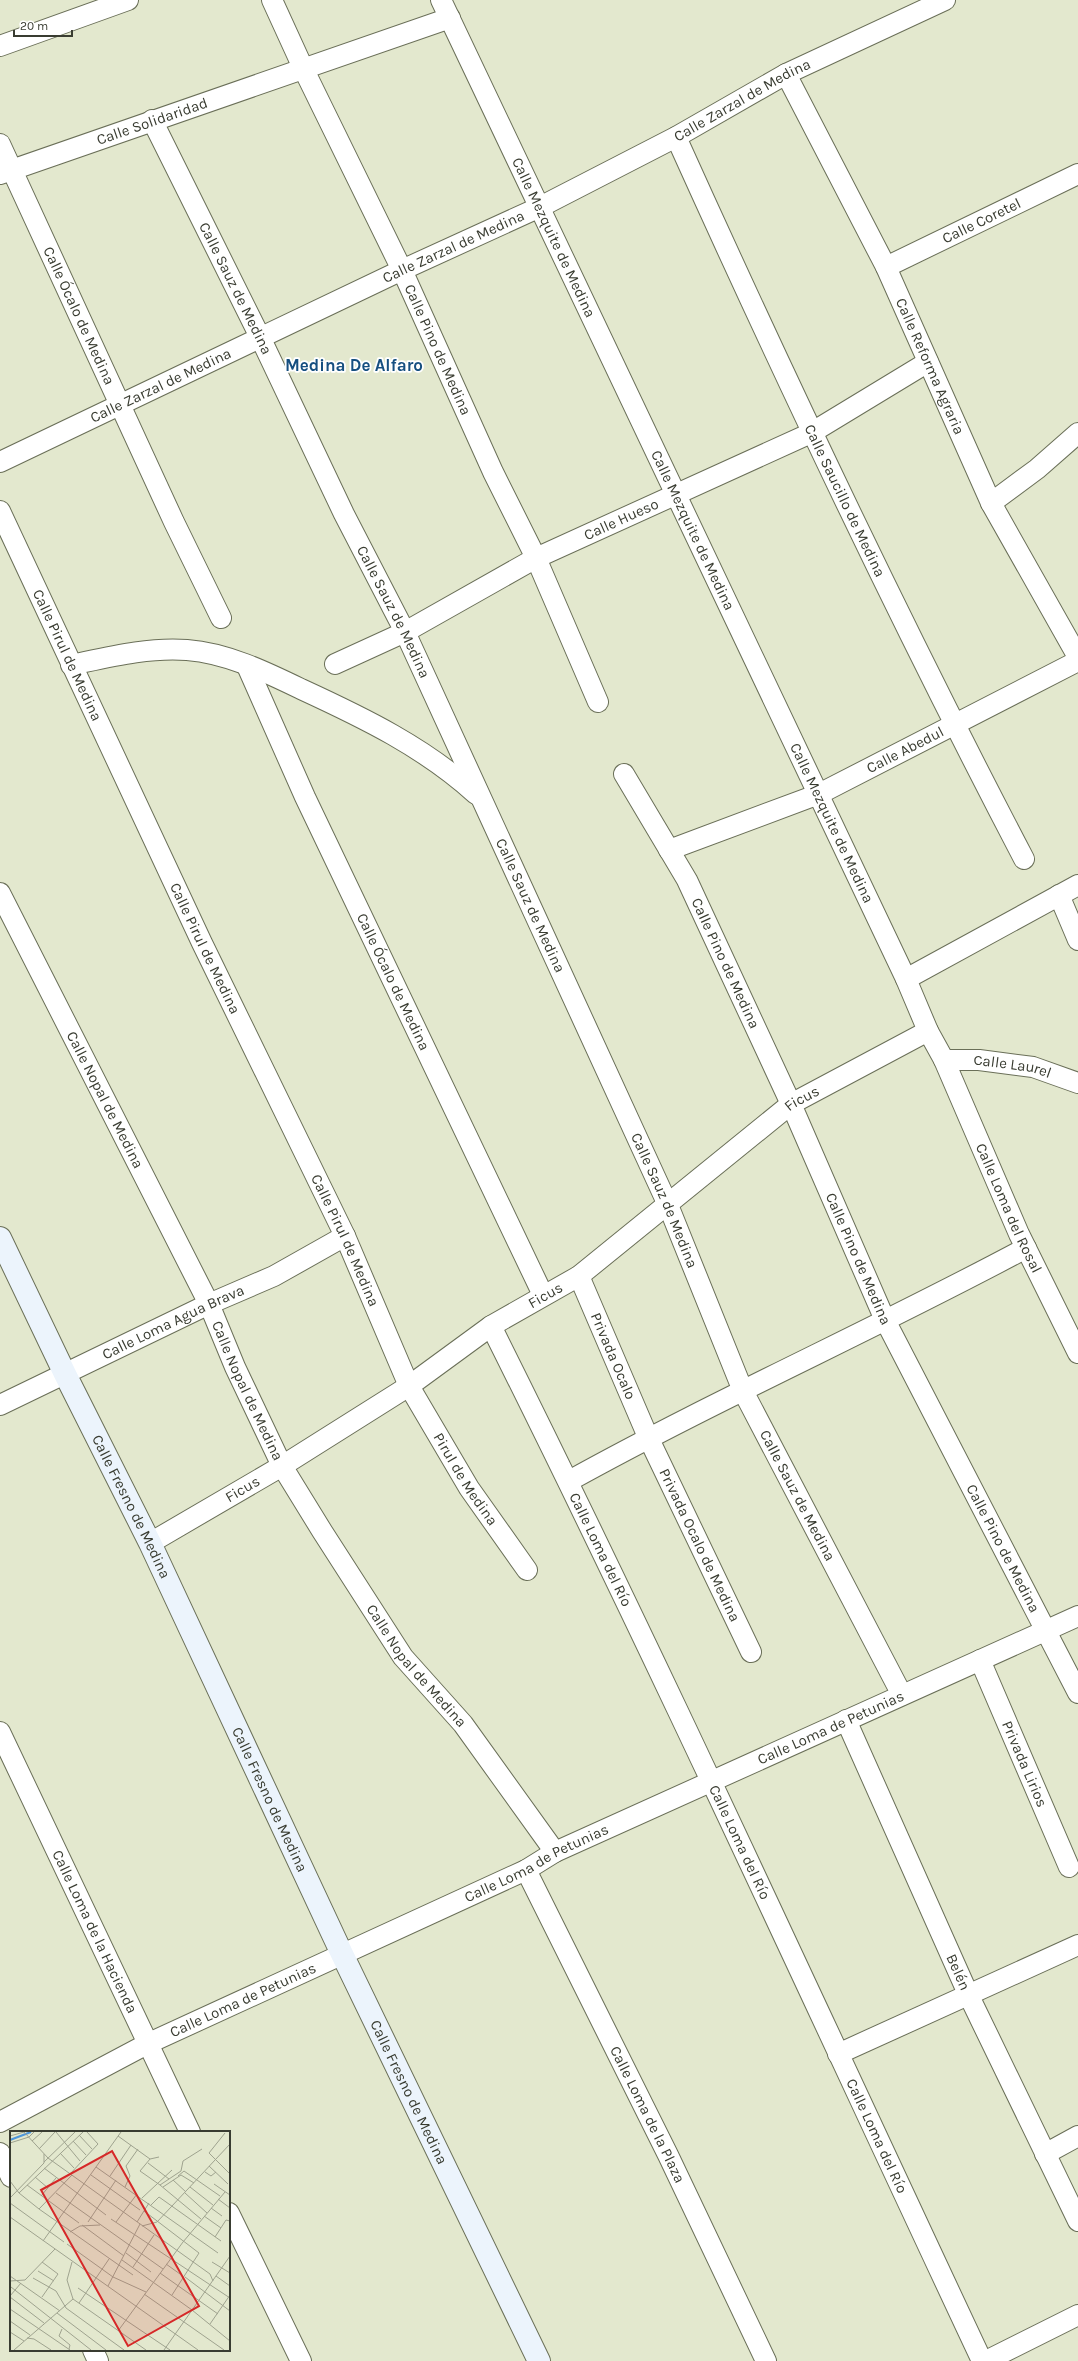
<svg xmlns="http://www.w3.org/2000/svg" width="1078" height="2361" font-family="Karla,sans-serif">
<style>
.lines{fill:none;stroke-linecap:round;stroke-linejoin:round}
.street-casing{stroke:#6a6f58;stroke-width:22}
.secondary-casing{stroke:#6a6f58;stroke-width:24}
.street{stroke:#fff;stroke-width:20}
.secondary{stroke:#ecf4fc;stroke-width:22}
.labels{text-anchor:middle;stroke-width:3.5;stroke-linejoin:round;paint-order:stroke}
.street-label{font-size:15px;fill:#393c31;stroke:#fff}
.quarter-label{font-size:17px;font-weight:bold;fill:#164f80;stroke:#fff}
.inset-river{fill:none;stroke:#4e96da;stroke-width:2}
.inset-road{fill:none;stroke:#9fa38f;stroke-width:1}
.view{fill:#d62828;fill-opacity:0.15;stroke:#d62828;stroke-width:2}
.inset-edge{fill:none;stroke:#393c31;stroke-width:2}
</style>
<rect width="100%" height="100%" fill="#e3e8ce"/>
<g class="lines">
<defs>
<g id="street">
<path id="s1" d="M272 0 304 70 402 270 493 472 536 558 598 702"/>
<path id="s2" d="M441 0 906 979 928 1031 944 1060 1019 1234 1078 1353"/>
<path d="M0 46 128 0"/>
<path id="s3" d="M786 74 886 267 991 503 1078 657"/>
<path id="s4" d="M152 120 260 337 344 514 405 632 668 1205 743 1391 902 1695"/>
<path id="s5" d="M676 137C786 381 900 622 1024 859"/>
<path id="s6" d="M0 144 174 522 221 618"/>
<path id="s7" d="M0 174 450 18"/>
<path id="s8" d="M886 267 1078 174"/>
<path id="s9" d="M0 462 402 270 540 207 676 137 786 74 945 0"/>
<path d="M991 503 1037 469 1078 433"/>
<path id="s10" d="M0 511 202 943 345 1236 409 1386 469 1488 527 1570"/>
<path id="s11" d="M335 664 405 632 536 558 811 433 928 362"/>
<path d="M71 665C109 657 148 647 187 650 227 653 266 672 301 689 364 718 424 747 476 794"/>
<path id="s12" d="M247 666 305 797 543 1295"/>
<path id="s13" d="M624 774 687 880 791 1104 885 1320 1078 1693"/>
<path id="s14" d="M669 850 819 794 1078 661"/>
<path id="s15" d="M0 893 209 1304 235 1367 282 1466 322 1531 403 1657 463 1724 555 1852"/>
<path d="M1059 895 1078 940"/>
<path d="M906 979 1078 885"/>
<path id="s16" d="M944 1060H979L1033 1067 1078 1083"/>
<path id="s17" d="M579 1276 648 1437 751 1652"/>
<path id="s18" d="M491 1326C662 1668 820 2016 982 2361"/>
<path id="s19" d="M0 1405 209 1304 274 1276 345 1236"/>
<path d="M569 1481C719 1398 875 1329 1026 1248"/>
<path id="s20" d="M150 1543 282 1466 409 1386 491 1326 579 1276 791 1104 928 1031"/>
<path id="s21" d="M980 1660 1069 1867"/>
<path id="s22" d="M846 1720 969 1996 1078 2221"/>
<path id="s23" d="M0 1732 190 2132"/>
<path id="s24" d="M526 1870 668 2155 766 2361"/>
<path d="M838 2054 1078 1945"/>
<path id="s25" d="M0 2122 147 2044 526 1870 555 1852 1078 1616"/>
<path d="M0 2153 11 2177"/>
<path d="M1045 2154 1078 2136"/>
<path d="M229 2213 301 2361"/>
<path d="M93 2350 98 2361"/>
<path d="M986 2361 1078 2315"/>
</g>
<g id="secondary">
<path id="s26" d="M0 1238 65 1374 150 1543 342 1954 539 2361"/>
</g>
</defs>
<use href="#street" class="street-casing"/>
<use href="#secondary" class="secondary-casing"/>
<use href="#street" class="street"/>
<use href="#secondary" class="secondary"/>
</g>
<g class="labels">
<g class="street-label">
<text dy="5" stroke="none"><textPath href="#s9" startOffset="826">Calle Zarzal de Medina</textPath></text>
<text dy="5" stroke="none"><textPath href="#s7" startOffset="161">Calle Solidaridad</textPath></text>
<text dy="5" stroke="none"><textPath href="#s8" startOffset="106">Calle Coretel</textPath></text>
<text dy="5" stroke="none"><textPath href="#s2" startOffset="263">Calle Mezquite de Medina</textPath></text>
<text dy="5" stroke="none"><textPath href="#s9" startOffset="502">Calle Zarzal de Medina</textPath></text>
<text dy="5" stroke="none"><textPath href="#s4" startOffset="188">Calle Sauz de Medina</textPath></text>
<text dy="5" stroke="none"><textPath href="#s6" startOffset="189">Calle Ócalo de Medina</textPath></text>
<text dy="5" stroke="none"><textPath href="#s1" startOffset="387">Calle Pino de Medina</textPath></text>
<text dy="5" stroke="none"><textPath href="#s3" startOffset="326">Calle Reforma Agraria</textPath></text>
<text dy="5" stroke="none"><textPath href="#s9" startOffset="178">Calle Zarzal de Medina</textPath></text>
<text dy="5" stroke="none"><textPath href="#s5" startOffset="401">Calle Saucillo de Medina</textPath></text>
<text dy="5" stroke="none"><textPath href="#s11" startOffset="321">Calle Hueso</textPath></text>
<text dy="5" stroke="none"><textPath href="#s2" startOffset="587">Calle Mezquite de Medina</textPath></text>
<text dy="5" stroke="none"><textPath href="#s4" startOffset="548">Calle Sauz de Medina</textPath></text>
<text dy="5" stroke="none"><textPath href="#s10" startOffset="159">Calle Pirul de Medina</textPath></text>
<text dy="5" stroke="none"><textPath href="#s14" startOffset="257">Calle Abedul</textPath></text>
<text dy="5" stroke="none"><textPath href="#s2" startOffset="911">Calle Mezquite de Medina</textPath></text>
<text dy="5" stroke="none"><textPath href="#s4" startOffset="872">Calle Sauz de Medina</textPath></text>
<text dy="5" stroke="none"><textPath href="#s10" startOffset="483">Calle Pirul de Medina</textPath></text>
<text dy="5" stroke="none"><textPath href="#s13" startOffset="215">Calle Pino de Medina</textPath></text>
<text dy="5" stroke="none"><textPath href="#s12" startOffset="348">Calle Ócalo de Medina</textPath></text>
<text dy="5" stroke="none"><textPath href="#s16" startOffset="69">Calle Laurel</textPath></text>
<text dy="5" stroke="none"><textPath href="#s20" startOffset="791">Ficus</textPath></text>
<text dy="5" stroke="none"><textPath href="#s15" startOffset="232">Calle Nopal de Medina</textPath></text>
<text dy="5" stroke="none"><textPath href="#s4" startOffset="1196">Calle Sauz de Medina</textPath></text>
<text dy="5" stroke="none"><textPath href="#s2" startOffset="1335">Calle Loma del Rosal</textPath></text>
<text dy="5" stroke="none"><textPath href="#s10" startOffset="807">Calle Pirul de Medina</textPath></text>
<text dy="5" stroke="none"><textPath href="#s13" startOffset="539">Calle Pino de Medina</textPath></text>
<text dy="5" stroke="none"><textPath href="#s20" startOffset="467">Ficus</textPath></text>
<text dy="5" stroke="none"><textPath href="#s19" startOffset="192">Calle Loma Agua Brava</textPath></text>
<text dy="5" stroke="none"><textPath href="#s17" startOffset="87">Privada Ocalo</textPath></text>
<text dy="5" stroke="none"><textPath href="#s15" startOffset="556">Calle Nopal de Medina</textPath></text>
<text dy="5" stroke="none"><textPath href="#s10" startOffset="1075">Pirul de Medina</textPath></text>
<text dy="5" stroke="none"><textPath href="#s20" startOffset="107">Ficus</textPath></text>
<text dy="5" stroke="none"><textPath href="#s4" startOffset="1520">Calle Sauz de Medina</textPath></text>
<text dy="5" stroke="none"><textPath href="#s26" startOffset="299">Calle Fresno de Medina</textPath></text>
<text dy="5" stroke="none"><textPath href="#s17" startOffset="295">Privada Ocalo de Medina</textPath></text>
<text dy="5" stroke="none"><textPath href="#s13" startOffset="863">Calle Pino de Medina</textPath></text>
<text dy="5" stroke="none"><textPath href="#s18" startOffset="249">Calle Loma del Río</textPath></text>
<text dy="5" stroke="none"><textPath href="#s15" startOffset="880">Calle Nopal de Medina</textPath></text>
<text dy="5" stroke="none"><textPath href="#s25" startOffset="920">Calle Loma de Petunias</textPath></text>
<text dy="5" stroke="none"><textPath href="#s21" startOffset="113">Privada Lirios</textPath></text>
<text dy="5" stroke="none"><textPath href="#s26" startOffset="623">Calle Fresno de Medina</textPath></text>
<text dy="5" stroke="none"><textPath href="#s18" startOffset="573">Calle Loma del Río</textPath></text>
<text dy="5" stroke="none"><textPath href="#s25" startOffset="596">Calle Loma de Petunias</textPath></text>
<text dy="5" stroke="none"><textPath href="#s23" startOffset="221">Calle Loma de la Hacienda</textPath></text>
<text dy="5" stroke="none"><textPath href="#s22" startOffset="276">Belén</textPath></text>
<text dy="5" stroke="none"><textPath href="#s25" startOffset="272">Calle Loma de Petunias</textPath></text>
<text dy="5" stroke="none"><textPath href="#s26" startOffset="947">Calle Fresno de Medina</textPath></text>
<text dy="5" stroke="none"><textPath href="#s24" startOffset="273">Calle Loma de la Plaza</textPath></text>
<text dy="5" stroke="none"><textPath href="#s18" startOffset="897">Calle Loma del Río</textPath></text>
</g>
<g class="quarter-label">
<text x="354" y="371">Medina De Alfaro</text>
</g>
</g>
<g transform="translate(10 2131)">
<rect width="220" height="220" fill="#e3e8ce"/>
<path class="inset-river" d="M0 9 21 1"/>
<path class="inset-road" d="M14 1 38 27 200 143 203 150M46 1 70 30M215 2 199 22 220 43M69 4 82 18M0 5 14 1M108 5 140 28M22 10 32 1M63 10 76 24M0 12 19 6 24 1M29 18 45 1M50 22 64 37M149 26 140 28 130 40 150 54 171 40 173 30 192 18M34 31 65 1M138 32 159 48M199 35 218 53M86 36 208 122M34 37 96 84M195 41 201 45 206 41M60 43 88 13 77 1M81 44 130 79M100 45 121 14M168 45 174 40 210 65M25 46 38 57M163 49 176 61M0 50 9 62 29 78 123 144M204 53 220 64M17 54 69 92M150 54 191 88M115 56 120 45 116 35 128 18M153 56 171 44 184 52M180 56 203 74M9 62 73 1M46 62 153 138M175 62 197 82M31 65 46 47M0 67 34 32V23M132 67 162 39M208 68 220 77M0 72 54 111M141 74 149 66 211 110M201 77 212 85M29 78 62 44M134 80 189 122 162 164M194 85 211 97M0 86 188 219M101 88 220 167M78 91 106 49M106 91 127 63M127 91 139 72M72 94 114 125M132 95 147 91 220 13M60 101 70 95 90 94M205 106 216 89 220 90M33 110 111 1M57 113 103 146 136 161M116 122 141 141M112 129 182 179 220 210M32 131 48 143 32 166M62 131 57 149 63 168M202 131 220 142M156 133 170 143M123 136 144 104M28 140 44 150M150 142 208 183M0 145 50 180M206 145 220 155M175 146 220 180M23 147 46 160 56 177 114 219M0 150 15 149 45 118M98 155 130 93M1 156 81 219M68 157 160 219M134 163 214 219M0 165 11 152M0 166 34 192M63 168 136 219M69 172 99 128M0 178 60 219M47 182 96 219M0 190 20 204M200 193 220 164M52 198 49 205 60 214 59 218M108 200 173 111 215 61M0 201 14 210M17 207 24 208 41 219M4 219 63 168M154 219 220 125"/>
<path class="view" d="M102 20 189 175 118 215 31 59Z"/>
<rect width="220" height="220" class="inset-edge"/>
</g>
<path d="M14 30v6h58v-6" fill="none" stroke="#393c31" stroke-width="2"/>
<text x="20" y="30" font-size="12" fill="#393c31" stroke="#ffffff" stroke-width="3" paint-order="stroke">20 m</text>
</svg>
